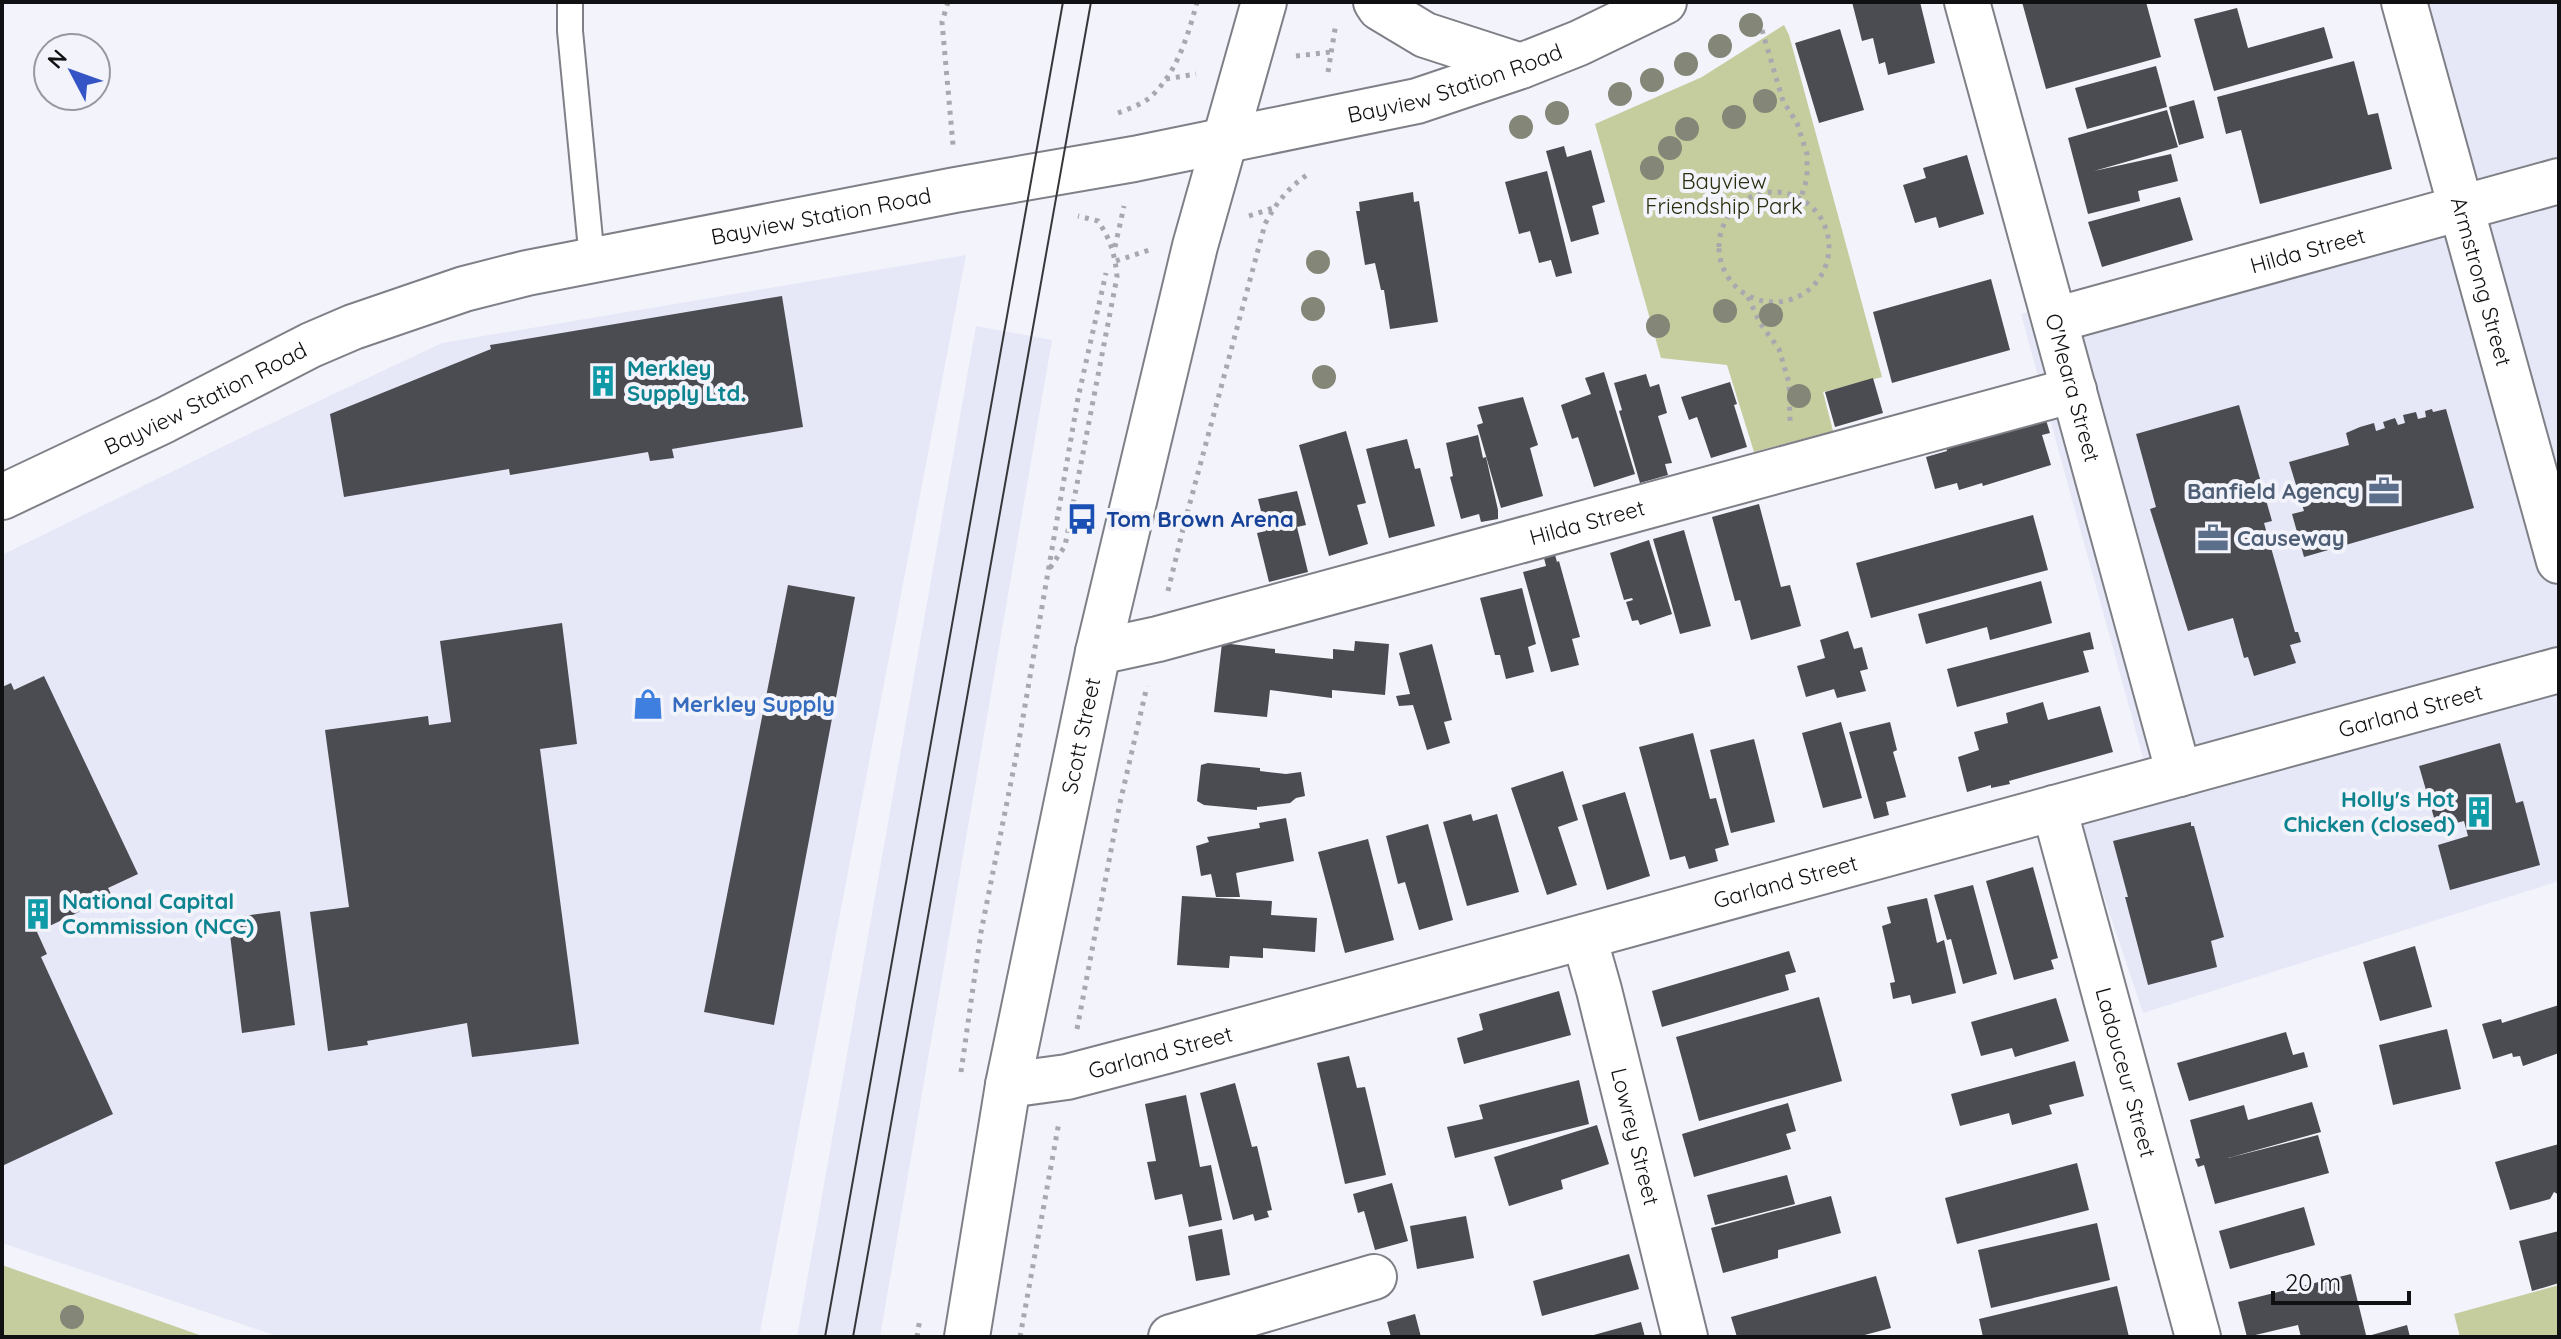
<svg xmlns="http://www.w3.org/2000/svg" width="2561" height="1339" font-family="Quicksand,sans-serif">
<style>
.built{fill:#e6e8f7}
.green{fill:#c5cc9d}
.building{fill:#4b4b52}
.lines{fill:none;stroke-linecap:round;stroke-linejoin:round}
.lane-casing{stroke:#7f8087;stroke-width:28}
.street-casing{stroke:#7f8087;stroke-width:48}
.secondary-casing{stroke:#7f8087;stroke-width:48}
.path{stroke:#a8a9af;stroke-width:5;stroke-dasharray:4 6;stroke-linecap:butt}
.lane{stroke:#fff;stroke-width:24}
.street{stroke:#fff;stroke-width:44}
.secondary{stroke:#fff;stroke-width:44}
.tram{stroke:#37373b;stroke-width:2}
.tree{fill:#848677}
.labels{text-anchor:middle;stroke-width:8;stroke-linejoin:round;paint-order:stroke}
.street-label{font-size:22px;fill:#111114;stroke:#f2f3fb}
.park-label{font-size:22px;fill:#2a2d0b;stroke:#f2f3fb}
.culture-label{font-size:22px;font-weight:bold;fill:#0d838f;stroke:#f2f3fb;text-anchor:start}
.service-label{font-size:22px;font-weight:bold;fill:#4e5e75;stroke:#f2f3fb;text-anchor:end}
.transit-label{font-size:22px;font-weight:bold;fill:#164399;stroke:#f2f3fb;text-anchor:start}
.shop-label{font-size:22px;font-weight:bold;fill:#366cbe;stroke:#f2f3fb;text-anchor:start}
</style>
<rect width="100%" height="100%" fill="#f2f3fb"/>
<path class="built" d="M2421 2H2559V881L2143 1013 2079 822 2155 801 2021 314 2480 185Z
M966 255 759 1337H280L2 1243V555L255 431 442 343Z
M976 326 1052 340 880 1337H797Z"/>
<path class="green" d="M1784 25 1789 35 1882 377 1823 392 1833 431 1754 452 1727 365 1661 358 1595 124 1702 77Z
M2 1265 205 1337H2Z
M2559 1285V1337H2460L2454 1314Z"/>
<path class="building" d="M1852 2H1920L1935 63 1888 75 1885 62 1879 64 1873 38 1862 41Z
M2022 2H2146L2161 57 2046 89Z
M2237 8 2248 48 2324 27 2333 58 2214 91 2194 19Z
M1840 29 1864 110 1819 123 1795 43Z
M2354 61 2368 115 2378 113 2392 169 2260 204 2241 130 2226 134 2217 97Z
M2156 66 2167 107 2087 129 2075 88Z
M2194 100 2204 138 2179 145 2169 107Z
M2167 110 2178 147 2094 171 2171 154 2178 181 2138 191 2140 201 2088 214 2068 138Z
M1564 146 1567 157 1591 150 1605 202 1592 206 1599 234 1571 242 1546 151Z
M1967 155 1984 214 1939 228 1936 217 1915 223 1903 185 1926 178 1923 168Z
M1547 171 1572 273 1556 277 1551 260 1539 263 1530 231 1519 234 1505 182Z
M1413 192 1414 202 1419 201 1438 322 1390 329 1384 290H1381L1375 263 1365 265 1356 211H1360L1359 202Z
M2180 197 2193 240 2102 267 2088 222Z
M1991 279 2010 350 1892 383 1873 312Z
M782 296 803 427 672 449 674 458 650 461 648 452 510 475 509 469 344 497 330 414 491 349 490 345Z
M1604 372 1635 474 1594 487 1578 437 1572 439 1561 405 1591 394 1585 378Z
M1646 374 1650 387 1659 384 1667 413 1658 416 1672 463 1665 464 1668 475 1640 483 1619 411 1622 410 1614 383Z
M1873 378 1883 413 1835 427 1825 392Z
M1730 382 1737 404 1734 405 1747 447 1711 458 1697 417 1689 420 1681 397Z
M1523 397 1538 445 1530 448 1543 496 1501 508 1477 425 1483 423 1478 407Z
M2239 405 2272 521 2264 523 2295 632H2298L2301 642 2290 645 2296 663 2254 676 2248 657 2244 658 2233 618 2188 631 2150 509 2156 507 2136 434Z
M2432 409 2433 412 2446 409 2474 508 2304 557 2292 514 2304 511 2289 462 2349 445 2346 433 2360 427 2374 423 2376 431 2385 428 2383 422 2395 418 2398 425 2405 423 2403 415 2416 412 2418 419 2426 417 2425 411Z
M2037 417 2039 422 2046 420 2050 433 2042 435 2051 465 1983 486 1982 483 1959 490 1957 483 1935 489 1926 457 1947 451 1946 447Z
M1346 431 1366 503 1357 505 1368 544 1329 556 1299 445Z
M1478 435 1483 458 1486 457 1498 510V519L1481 522 1479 514 1461 519 1450 477 1453 476 1446 443Z
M1407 439 1415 469 1420 468 1435 526 1389 538 1366 449Z
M1297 491 1306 525 1297 527 1308 572 1269 582 1257 533 1266 531 1258 499Z
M1759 504 1781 587 1790 585 1801 626 1751 640 1740 600 1735 601 1712 517Z
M2033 515 2048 570 1871 618 1856 563Z
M1684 530 1711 626 1680 634 1653 539Z
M1649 540 1672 614 1640 625 1638 620 1632 621 1626 602 1633 600 1632 598 1624 600 1610 553Z
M1555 555 1557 562 1559 561 1580 637 1572 639 1579 665 1551 672 1523 572 1546 566 1544 558Z
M2041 581 2052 623 1990 640 1987 627 1926 644 1918 614Z
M788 585 855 597 774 1025 704 1012Z
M1522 588 1536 644 1528 647 1534 672 1506 679 1500 655H1495L1480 598Z
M562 623 577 744 540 749 579 1044 472 1057 467 1023 367 1041 368 1045 328 1051 310 912 349 907 325 730 428 716 429 725 451 722 440 641Z
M1848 631 1854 649 1862 647 1868 669 1860 671 1866 691 1837 698 1834 689 1806 697 1797 666 1825 658 1820 640Z
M2090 632 2094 649 2083 651 2089 672 1957 707 1947 669Z
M1355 641 1389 644 1385 695 1332 690V698L1270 690 1267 717 1214 712 1222 643 1275 649V653L1333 659V649L1354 651Z
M1432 644 1452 720 1444 722 1450 743 1427 750 1413 705 1399 706 1396 696 1410 694 1399 653Z
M44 676 138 874 108 888 112 896 37 932 47 954 41 957 113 1114 2 1166V687L11 683 14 690Z
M2043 702 2048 720 2100 706 2113 752 2009 781 2010 784 1991 788V785L1967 792 1958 757 1979 750 1974 732 2008 723 2006 713Z
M1841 722 1862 798 1823 808 1802 733Z
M1890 722 1897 750 1893 752 1906 797 1886 802 1889 815 1874 819 1849 732Z
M1693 733 1710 799 1716 798 1729 845 1715 849 1718 861 1689 869 1685 856 1670 860 1639 747Z
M1754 739 1775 822 1731 833 1710 750Z
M2500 743 2516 803 2523 801 2540 865 2450 890 2438 845 2468 836 2464 821 2437 828 2419 766Z
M1208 763 1260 768V771L1286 774 1301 772 1305 796 1296 798 1290 803 1257 807V810L1204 805 1197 801 1201 765Z
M1563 771 1578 820 1558 827 1577 885 1547 895 1511 788Z
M1625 792 1650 876 1607 890 1582 805Z
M1471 814 1473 821 1497 814 1519 892 1467 906 1443 822Z
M1286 818 1294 861 1236 873 1240 897H1216L1211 874 1201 876 1196 846 1209 842 1207 837 1260 828 1259 823Z
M2191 822V826H2194L2224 937 2211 941 2217 967 2148 985 2125 897H2128L2113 841Z
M1428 824 1453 920 1419 930 1405 882 1398 884 1386 836Z
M1368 839 1394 940 1345 953 1318 852Z
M2033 867 2058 958 2051 960 2054 969 2014 980 1986 881Z
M1973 885 1997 974 1963 984 1951 939 1947 940 1934 895Z
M1182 896 1272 901 1271 915 1317 918 1315 952 1263 948V958L1230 956 1229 968 1177 965Z
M1927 898 1937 943 1944 940 1956 993 1912 1004 1910 995 1893 999 1890 983 1895 982 1882 926 1891 923 1887 907Z
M280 911 295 1025 242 1033 228 918Z
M2415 946 2432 1007 2380 1021 2363 962Z
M1789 951 1796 972 1785 975 1789 990 1662 1027 1652 991Z
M1559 991 1571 1035 1464 1064 1457 1038 1483 1030 1479 1014Z
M1819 997 1842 1081 1699 1121 1676 1037Z
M2056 998 2069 1041 2015 1057 2012 1048 1981 1056 1971 1022Z
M2559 1005V1053L2523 1066 2520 1056 2513 1057 2512 1053 2493 1059 2482 1024 2501 1019 2502 1023Z
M2447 1029 2461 1089 2393 1105 2379 1045Z
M2286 1032 2293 1055 2304 1052 2308 1067 2189 1101 2177 1063Z
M1349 1056 1357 1088 1365 1087 1386 1175 1345 1184 1317 1063Z
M2075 1061 2084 1096 2049 1105 2052 1114 2012 1125 2009 1113 1960 1126 1951 1094Z
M1579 1080 1589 1124 1455 1158 1447 1127 1483 1119 1479 1105Z
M1235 1083 1252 1147 1257 1146 1272 1210 1267 1211 1269 1217 1255 1221 1253 1214 1233 1220 1200 1093Z
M1186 1095 1200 1167 1211 1165 1222 1220 1189 1227 1182 1194 1155 1200 1147 1162 1156 1161 1145 1104Z
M2312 1102 2321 1132 2228 1158 2318 1135 2329 1173 2215 1204 2204 1165 2198 1167 2195 1159 2200 1158 2190 1120 2244 1105 2248 1120Z
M1788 1103 1796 1131 1786 1134 1791 1149 1694 1177 1682 1134Z
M1597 1125 1609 1164 1561 1180 1563 1189 1509 1206 1494 1157Z
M2559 1144V1195L2554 1192 2550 1199 2510 1210 2495 1162Z
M2077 1163 2089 1210 1957 1244 1945 1198Z
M1787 1175 1795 1204 1715 1225 1707 1195Z
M1392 1183 1408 1241 1375 1250 1364 1211 1358 1213 1353 1194Z
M1831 1196 1841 1233 1778 1250V1258L1723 1273 1711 1228Z
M2304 1207 2315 1245 2230 1269 2219 1231Z
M1466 1216 1474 1258 1417 1269 1410 1226Z
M2097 1223 2110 1280 1991 1308 1978 1250Z
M1222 1229 1230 1275 1196 1281 1188 1236Z
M2559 1231V1283L2532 1291 2519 1241Z
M1629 1254 1639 1289 1542 1316 1533 1281Z
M2351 1274 2366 1335 2301 1337 2298 1325 2247 1337 2238 1302Z
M1876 1276 1891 1328 1857 1337H1737L1731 1317Z
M2117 1286 2129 1337H1983L1979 1319Z
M1415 1314 1421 1337H1391L1387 1322Z
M1641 1322 1645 1337H1590V1336Z
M2407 1325 2410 1337H2368V1336Z"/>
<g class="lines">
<defs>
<path id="lane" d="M570 2V31L592 260"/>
<g id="street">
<path id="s1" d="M1967 2 2179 774"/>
<path id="s2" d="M2404 2 2559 561"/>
<path id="s3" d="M2055 320 2559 181"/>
<path id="s4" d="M1098 652 1158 639 2074 390"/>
<path id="s5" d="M2054 808 2198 1337"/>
<path id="s6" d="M1584 937 1599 990 1685 1337"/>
<path id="s7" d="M1008 1085 1067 1077 1166 1051 2559 670"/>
<path d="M1171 1337 1374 1277"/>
</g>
<g id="secondary">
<path d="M1376 2 1380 8 1425 35 1521 66"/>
<path id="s8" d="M2 497 165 420 311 345 353 327 464 289 527 273 955 190 1134 159 1417 101 1521 66 1579 43 1664 2"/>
<path id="s9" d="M967 1337 1008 1085 1098 652 1195 246 1264 2"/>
</g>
</defs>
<use href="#lane" class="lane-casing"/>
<use href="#street" class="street-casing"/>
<use href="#secondary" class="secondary-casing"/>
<path class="path" d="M948 2 942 22 953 145
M1762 30 1783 101 1797 123 1807 154V178L1801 198
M1296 56 1331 52
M1328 72 1336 23
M1166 79 1196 74
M1118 113C1128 109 1140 105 1148 99 1176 76 1188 36 1197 2
M1719 247a55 55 0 1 1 110 0a55 55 0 1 1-110 0Z
M1249 216 1273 208
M1115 247 1124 206
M1116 261 1149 250
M1748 297 1760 323 1779 349 1789 383 1790 421
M1050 568 1065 546 1117 277C1115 255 1111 240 1098 221L1078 216
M1168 591 1184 525 1265 224C1277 201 1290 186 1311 172
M1077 1029 1120 803 1147 686
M961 1072 981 932 1017 752 1078 398 1106 273
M917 1337 920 1318
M1020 1337 1059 1122"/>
<use href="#lane" class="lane"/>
<use href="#street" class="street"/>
<use href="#secondary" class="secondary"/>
<path class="tram" d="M825 1337 1063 2
M853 1337 1091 2"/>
</g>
<g class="tree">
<circle cx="1751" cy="25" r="12"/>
<circle cx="1720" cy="46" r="12"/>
<circle cx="1686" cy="64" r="12"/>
<circle cx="1652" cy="80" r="12"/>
<circle cx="1620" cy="94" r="12"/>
<circle cx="1765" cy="101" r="12"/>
<circle cx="1557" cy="113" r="12"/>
<circle cx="1734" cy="117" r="12"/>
<circle cx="1521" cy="127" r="12"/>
<circle cx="1687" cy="129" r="12"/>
<circle cx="1670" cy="148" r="12"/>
<circle cx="1652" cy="168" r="12"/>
<circle cx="1318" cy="262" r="12"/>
<circle cx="1313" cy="309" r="12"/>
<circle cx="1725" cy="311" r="12"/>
<circle cx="1771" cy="315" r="12"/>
<circle cx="1658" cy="326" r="12"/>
<circle cx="1324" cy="377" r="12"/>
<circle cx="1799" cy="396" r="12"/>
<circle cx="72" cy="1317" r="12"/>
</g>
<defs>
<symbol id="building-bare" viewBox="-9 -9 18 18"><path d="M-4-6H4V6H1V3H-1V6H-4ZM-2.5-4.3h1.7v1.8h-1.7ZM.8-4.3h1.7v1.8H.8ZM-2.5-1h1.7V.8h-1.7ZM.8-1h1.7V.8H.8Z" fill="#0f9aa8" stroke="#f2f3fb" stroke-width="2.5" paint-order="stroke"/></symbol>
<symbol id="office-bare" viewBox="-9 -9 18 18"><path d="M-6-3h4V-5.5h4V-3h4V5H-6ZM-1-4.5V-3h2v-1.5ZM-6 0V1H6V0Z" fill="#5c6f8a" stroke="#f2f3fb" stroke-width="2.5" paint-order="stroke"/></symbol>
<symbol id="bus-bare" viewBox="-9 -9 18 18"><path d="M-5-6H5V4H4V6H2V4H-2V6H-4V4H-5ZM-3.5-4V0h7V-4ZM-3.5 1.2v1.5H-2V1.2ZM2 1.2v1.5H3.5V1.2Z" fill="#1a4fb4" stroke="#f2f3fb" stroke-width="2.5" paint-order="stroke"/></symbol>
<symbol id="shop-bare" viewBox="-9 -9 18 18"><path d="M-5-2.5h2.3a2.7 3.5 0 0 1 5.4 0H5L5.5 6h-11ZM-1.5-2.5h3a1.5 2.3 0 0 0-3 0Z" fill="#3f7fe0" stroke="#f2f3fb" stroke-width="2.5" paint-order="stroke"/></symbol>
</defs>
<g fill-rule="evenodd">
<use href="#building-bare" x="581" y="359" width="44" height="44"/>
<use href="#office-bare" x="2362" y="469" width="44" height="44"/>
<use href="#bus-bare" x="1060" y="497" width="44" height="44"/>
<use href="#office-bare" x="2191" y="516" width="44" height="44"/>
<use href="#shop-bare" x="626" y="682" width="44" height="44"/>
<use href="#building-bare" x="2457" y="790" width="44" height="44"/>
<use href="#building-bare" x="16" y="892" width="44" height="44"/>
</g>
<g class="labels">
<g class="street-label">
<text dy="8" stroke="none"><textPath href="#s8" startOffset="1520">Bayview Station Road</textPath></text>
<text dy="8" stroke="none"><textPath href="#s8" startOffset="872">Bayview Station Road</textPath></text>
<text dy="8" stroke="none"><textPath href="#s3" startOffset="262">Hilda Street</textPath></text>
<text dy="8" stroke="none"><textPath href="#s2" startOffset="290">Armstrong Street</textPath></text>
<text dy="8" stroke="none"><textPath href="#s1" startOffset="400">O'Meara Street</textPath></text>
<text dy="8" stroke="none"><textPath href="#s8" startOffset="226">Bayview Station Road</textPath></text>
<text dy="8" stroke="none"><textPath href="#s4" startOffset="506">Hilda Street</textPath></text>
<text dy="8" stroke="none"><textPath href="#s7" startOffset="1452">Garland Street</textPath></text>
<text dy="8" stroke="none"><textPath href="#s9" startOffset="612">Scott Street</textPath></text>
<text dy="8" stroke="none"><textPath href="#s7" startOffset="804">Garland Street</textPath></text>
<text dy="8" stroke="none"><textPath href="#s7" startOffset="156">Garland Street</textPath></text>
<text dy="8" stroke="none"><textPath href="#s5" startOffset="274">Ladouceur Street</textPath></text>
<text dy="8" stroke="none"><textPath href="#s6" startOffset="206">Lowrey Street</textPath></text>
</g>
<g class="park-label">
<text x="1724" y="189">Bayview<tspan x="1724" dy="25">Friendship Park</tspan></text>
</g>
<g class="culture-label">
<text x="627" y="376">Merkley<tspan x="627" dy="25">Supply Ltd.</tspan></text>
<text x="2455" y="807" text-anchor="end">Holly's Hot<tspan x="2455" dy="25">Chicken (closed)</tspan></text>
<text x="62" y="909">National Capital<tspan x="62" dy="25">Commission (NCC)</tspan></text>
</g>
<g class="service-label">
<text x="2360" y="499">Banfield Agency</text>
<text x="2237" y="546" text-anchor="start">Causeway</text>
</g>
<g class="transit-label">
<text x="1106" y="527">Tom Brown Arena</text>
</g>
<g class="shop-label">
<text x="672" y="712">Merkley Supply</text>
</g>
</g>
<rect width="2561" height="1339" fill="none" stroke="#111114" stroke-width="8"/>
<g transform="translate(72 72) rotate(311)"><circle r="38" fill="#f2f3fb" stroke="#98999f" stroke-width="2"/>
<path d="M0-6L14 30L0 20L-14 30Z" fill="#3555c6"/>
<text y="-12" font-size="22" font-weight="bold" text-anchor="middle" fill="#111114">N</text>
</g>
<path d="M2273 1291v12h136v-12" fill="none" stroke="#111114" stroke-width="4"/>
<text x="2285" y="1291" font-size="24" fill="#111114" stroke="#f2f3fb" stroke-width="6" paint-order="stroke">20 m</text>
</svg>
